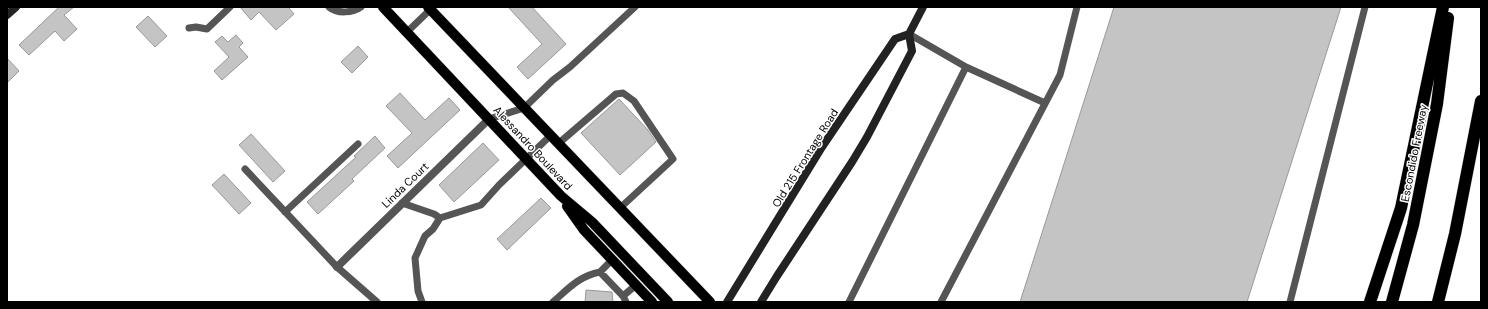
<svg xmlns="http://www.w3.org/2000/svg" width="1488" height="309" font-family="'DM Sans',sans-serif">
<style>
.building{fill:#c4c4c4;stroke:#999}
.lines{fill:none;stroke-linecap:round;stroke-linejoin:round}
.primary-casing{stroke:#dbdbdb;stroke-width:11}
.highway-casing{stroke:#dbdbdb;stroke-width:13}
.lane{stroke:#555;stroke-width:7}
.street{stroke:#555;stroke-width:8}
.secondary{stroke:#222;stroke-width:8}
.primary{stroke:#000;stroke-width:10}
.highway{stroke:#000;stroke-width:12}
.labels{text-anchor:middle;stroke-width:3;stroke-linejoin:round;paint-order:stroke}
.street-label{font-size:11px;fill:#000;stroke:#fff}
</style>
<rect width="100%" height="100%" fill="#fff"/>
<path class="building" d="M59 7H74L64 15 77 29 64 41 55 31 29 55 19 45Z
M240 7H288L294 14 276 30 259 12 251 20Z
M508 7H532L566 44 528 79 517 67 542 44Z
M1114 7H1341L1247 302H1020Z
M148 16 167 36 155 47 136 27Z
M236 35 243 43 239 47 248 57 222 80 214 71 229 57 215 42 222 36 228 42Z
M358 46 368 57 352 73 341 62Z
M7 58 19 71 7 83Z
M400 93 425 120 449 98 460 110 398 168 387 156 412 133 386 106Z
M619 99 648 130 656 142 620 175 581 133Z
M251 134 285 171 273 182 239 145Z
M375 136 385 148 352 179 354 181 318 214 307 202 356 157 354 156Z
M483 143 499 160 454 202 439 185Z
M224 174 251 203 239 214 212 185Z
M541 198 551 208 507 250 497 239Z
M586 290 612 292 613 302H585Z"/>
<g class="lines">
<defs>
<path id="primary" d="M383 7 561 196 592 222 668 302
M428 7 710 302
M567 206 584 230 652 302"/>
<path id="highway" d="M1370 302 1401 208 1443 7
M1392 302 1413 225 1437 104 1448 18
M1438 302 1455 234 1481 101"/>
</defs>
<use href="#primary" class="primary-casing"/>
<use href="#highway" class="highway-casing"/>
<path class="lane" d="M329 7C337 14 353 13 361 7
M189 28 196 27 207 29 230 7
M407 32 433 7
M909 34 966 67 1045 103
M489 119 524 108 553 80 570 67 635 7
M559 143 616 94 623 93 634 101 673 159 620 208
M245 169 337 267 377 302
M402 203 434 214 440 218 433 229 425 236 415 258 418 291 422 302
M285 212 358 144
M440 218 481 205 499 185 551 135
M600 272 612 260
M623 296 636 285
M553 302C568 289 579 276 600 272L623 296 626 302
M849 302 966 67
M941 302 1060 75 1077 7
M1290 302 1365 7"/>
<path class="street" d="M337 267 489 119"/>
<path class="secondary" d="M7 15 16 7
M727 302 822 147 895 39 909 34
M761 302 777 276 852 162 867 137 912 51 909 34 923 7"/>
<use href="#primary" class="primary"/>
<use href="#highway" class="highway"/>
</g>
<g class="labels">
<g class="street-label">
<text transform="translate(533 148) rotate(47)" y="4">Alessandro Boulevard</text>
<text transform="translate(1414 153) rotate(-79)" y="4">Escondido Freeway</text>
<text transform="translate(805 158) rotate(-58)" y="4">Old 215 Frontage Road</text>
<text transform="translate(405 185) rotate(-44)" y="4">Linda Court</text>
</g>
</g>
<rect width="1488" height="309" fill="none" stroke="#000000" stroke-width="16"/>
</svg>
